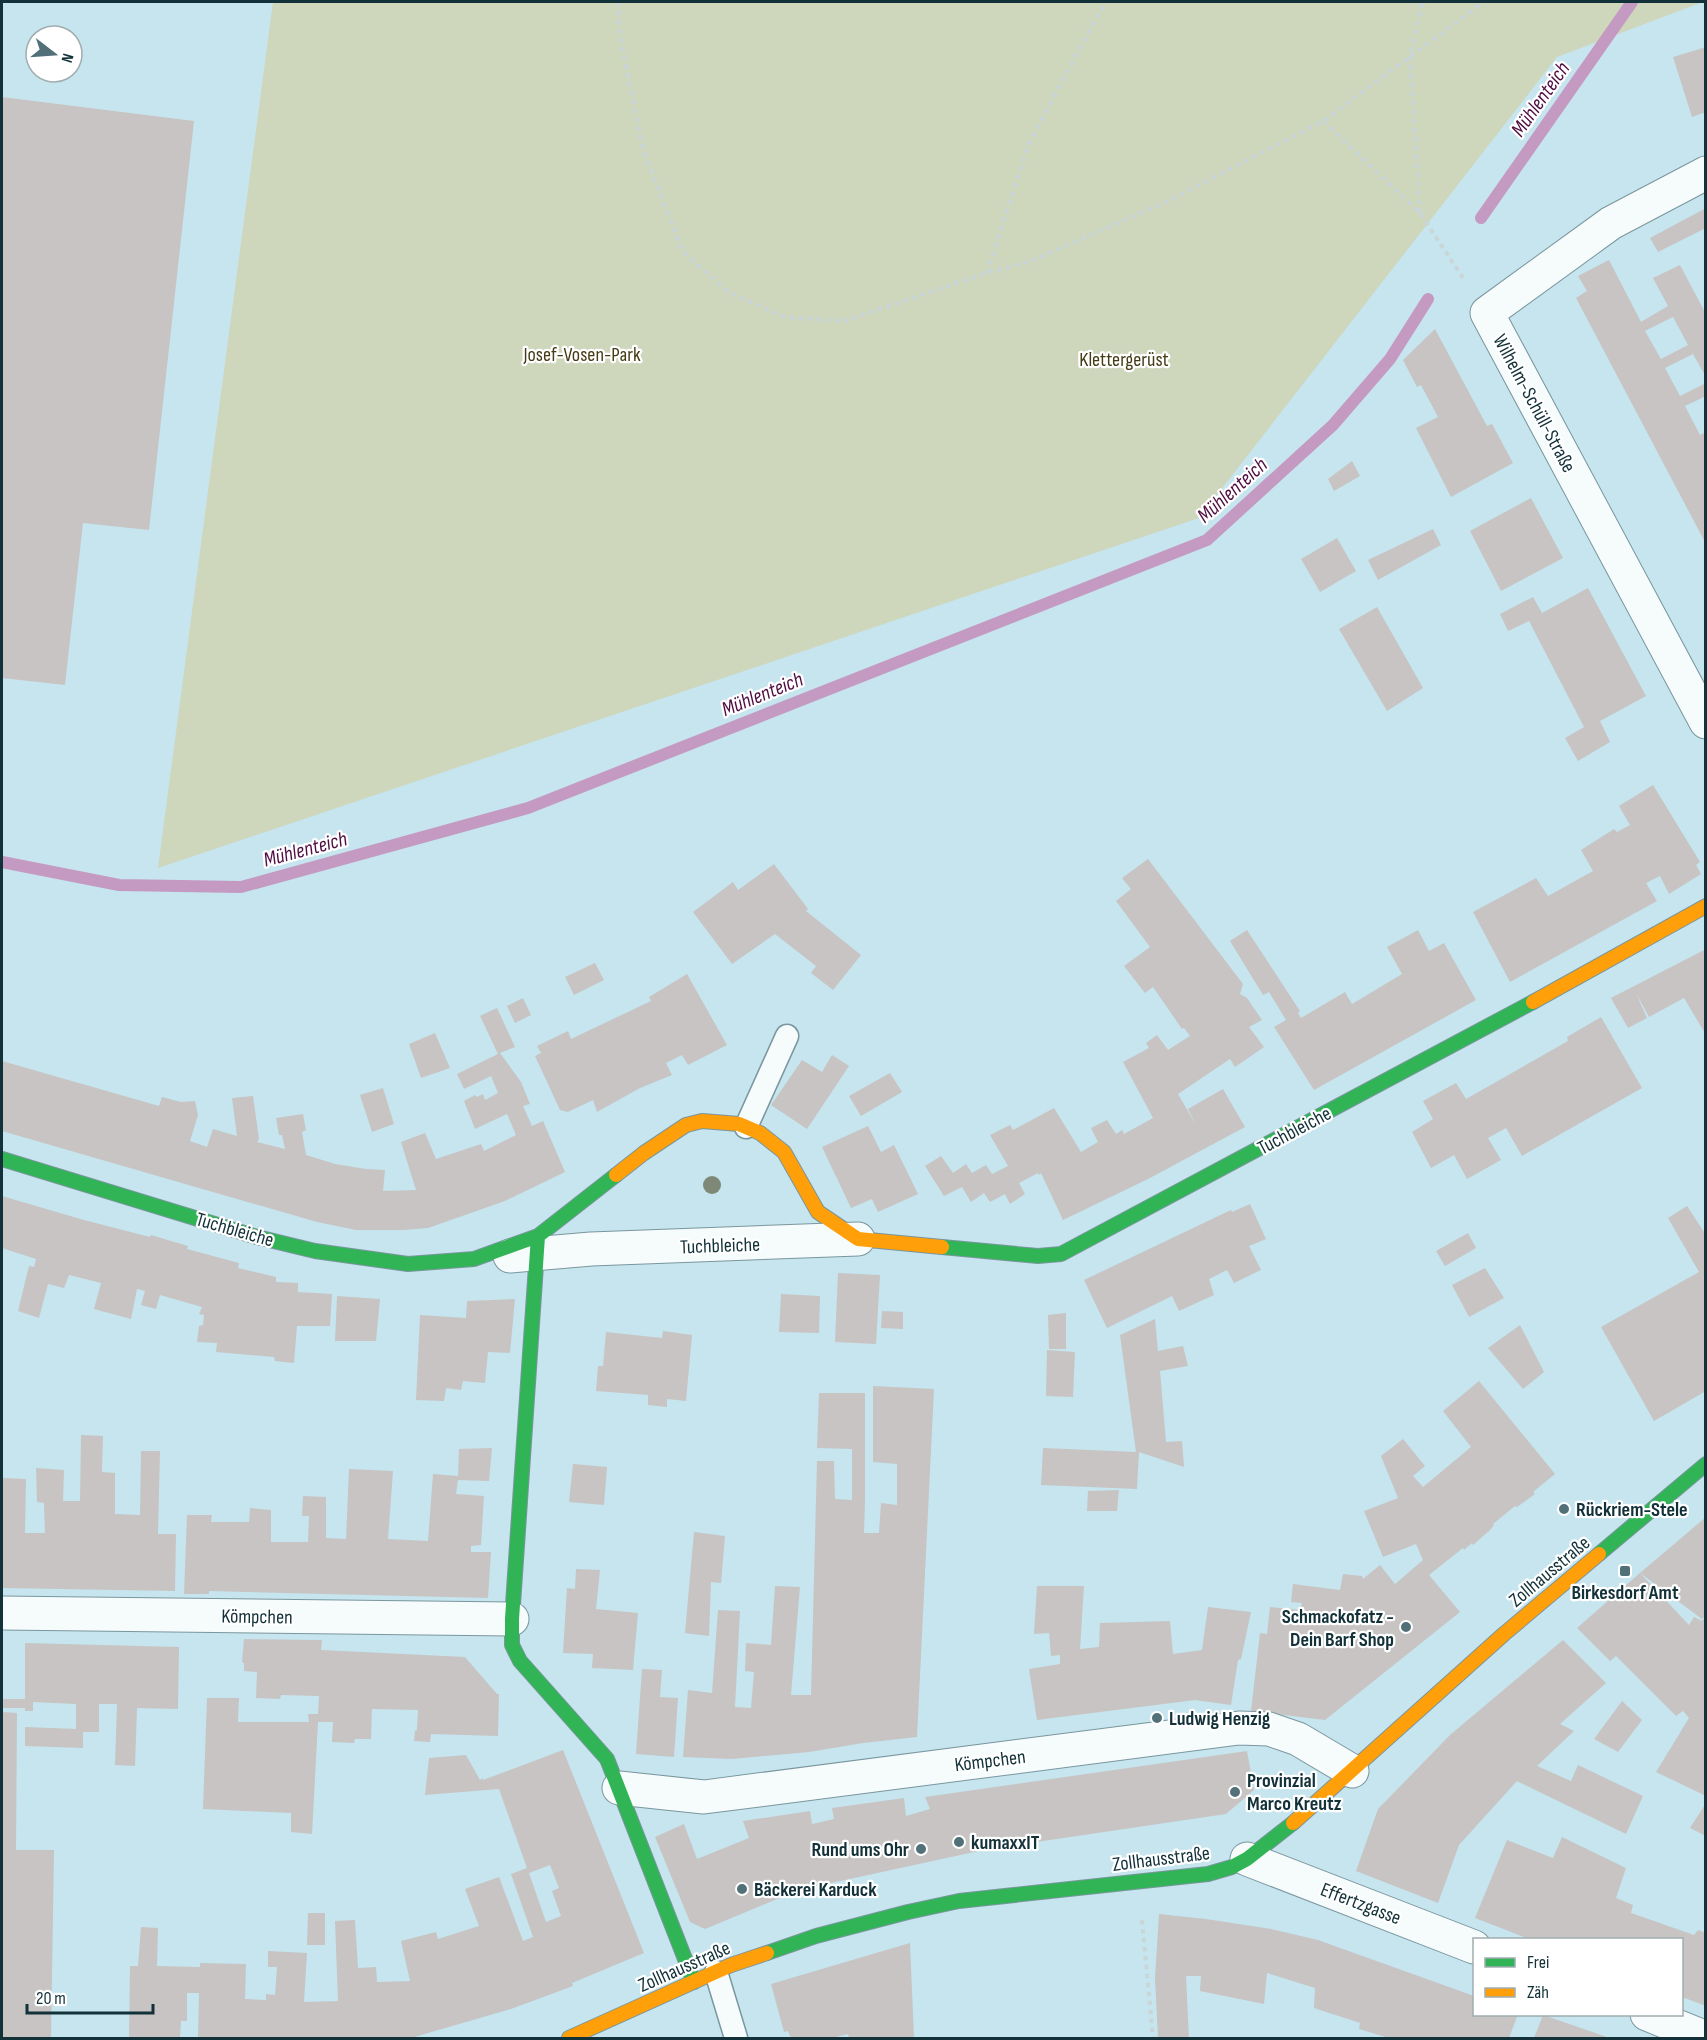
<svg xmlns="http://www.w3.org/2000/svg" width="1707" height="2040" font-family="'Sofia Sans Condensed',sans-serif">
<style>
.green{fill:#ced6bc}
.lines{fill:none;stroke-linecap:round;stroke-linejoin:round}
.stream{stroke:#c49ac2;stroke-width:12}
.building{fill:#c7c4c3;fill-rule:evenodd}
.lane-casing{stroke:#7a969e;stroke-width:25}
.street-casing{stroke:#7a969e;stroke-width:35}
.fast-casing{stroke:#7a969e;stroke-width:16}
.slow-casing{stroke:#7a969e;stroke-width:16}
.path{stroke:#cad5d8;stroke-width:4;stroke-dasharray:4.5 4.5;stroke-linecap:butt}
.lane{stroke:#f6fbfc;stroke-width:22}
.street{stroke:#f6fbfc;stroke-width:33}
.fast{stroke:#30b455;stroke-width:14}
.slow{stroke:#ff9f0a;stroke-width:14}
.tree{fill:#7e8876}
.poi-dot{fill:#527078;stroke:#fff;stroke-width:2}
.labels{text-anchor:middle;stroke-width:4.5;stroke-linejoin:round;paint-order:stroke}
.park-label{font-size:20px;fill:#443b14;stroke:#fff}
.street-label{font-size:20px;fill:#133139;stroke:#fff}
.poi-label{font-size:20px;font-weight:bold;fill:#133139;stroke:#fff;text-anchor:start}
.water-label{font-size:21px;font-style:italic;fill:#500d42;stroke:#fff}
</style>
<rect width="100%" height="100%" fill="#c6e5ee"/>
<path class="green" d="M273 2H1703L1557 57 1199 518 158 868Z"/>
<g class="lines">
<path class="stream" d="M1481 218 1632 2
M2 862 119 885 241 887 528 808 1207 540 1333 425 1390 359 1428 299"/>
</g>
<path class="building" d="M1706 47V112L1692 117 1673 57Z
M2 97 194 121 149 530 83 523 65 685 2 678Z
M1706 208V228L1658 252 1650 238Z
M1609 260 1641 322 1668 306 1653 278 1680 265 1706 314V377L1693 354 1665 368 1680 396 1706 383V396L1685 406 1700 435 1706 432V544L1576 298 1587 291 1578 276ZM1673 317 1688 345 1661 359 1645 331Z
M1435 329 1487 426 1492 424 1513 463 1451 497 1416 428 1438 417 1421 385 1417 387 1403 360Z
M1352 461 1360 476 1334 491 1328 479Z
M1531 498 1563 558 1501 591 1470 531Z
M1433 529 1441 545 1378 580 1368 560Z
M1337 538 1356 571 1320 592 1301 559Z
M1588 588 1646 696 1600 721 1610 742 1578 761 1565 738 1584 727 1529 621 1508 631 1500 614 1533 597 1542 613Z
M1377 607 1423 688 1387 711 1339 629Z
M1653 785 1700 862 1696 865 1701 874 1669 894 1660 876 1646 883 1657 901 1510 982 1473 912 1536 878 1548 896 1593 871 1581 850 1614 829 1617 832 1630 825 1619 806Z
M1148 859 1243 984 1240 994 1247 998 1262 1020 1249 1027 1264 1047 1235 1067 1230 1059 1178 1094 1196 1125 1188 1109 1223 1089 1245 1127 1148 1179 1063 1220 1041 1173 1039 1175 1038 1173 1019 1183 1025 1194 1010 1204 1005 1194 990 1202 984 1193 971 1202 962 1187 944 1196 925 1166 941 1156 953 1173 966 1164 972 1173 986 1165 992 1174 1008 1166 990 1135 1010 1125 1013 1130 1054 1108 1081 1152 1098 1142 1091 1128 1107 1120 1116 1134 1122 1130 1124 1134 1153 1118 1123 1062 1149 1048 1146 1043 1157 1035 1168 1050 1190 1036 1184 1028 1182 1029 1153 987 1145 993 1124 966 1150 947 1116 901 1131 889 1122 878Z
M774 864 808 909 806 911 861 955 833 990 811 973 816 966 775 934 732 964 693 912 733 882 738 890Z
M1247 930 1300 1011 1298 1013 1301 1018 1345 992 1352 1004 1402 974 1387 947 1418 930 1429 951 1444 943 1476 1000 1314 1090 1274 1027 1286 1020 1269 992 1263 995 1230 941Z
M1706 949V1035L1684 998 1649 1017 1636 993 1647 1018 1628 1028 1611 998Z
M595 963 604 980 574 995 565 977Z
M687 974 727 1045 688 1065 682 1055 666 1063 672 1075 640 1088 597 1112 593 1100 568 1112 560 1110 535 1056 541 1053 537 1046 568 1031 571 1039 651 1001 649 997Z
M523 998 531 1015 515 1023 507 1006Z
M497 1008 515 1047 500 1053 521 1082 530 1104 523 1106 532 1126 543 1121 565 1172 505 1201 428 1228 404 1230H356L317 1222 2 1131V1061L159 1106 162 1097 181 1102 195 1101 198 1115 190 1141 207 1147 213 1129 237 1136 232 1098 253 1096 259 1139 257 1142 285 1149 282 1135H279L276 1118 303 1114 306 1130 302 1132 306 1155 335 1164 366 1169 385 1170 383 1191 416 1190 401 1142 425 1133 436 1159 481 1144 484 1151 516 1135 507 1114 475 1129 464 1101 475 1095 477 1097 483 1094 485 1100 498 1093 491 1076 464 1089 457 1074 498 1054 480 1016Z
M1601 1017 1642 1088 1522 1156 1506 1128 1488 1138 1501 1160 1467 1179 1454 1155 1431 1168 1412 1132 1433 1119 1423 1101 1456 1083 1466 1099 1568 1041 1567 1037Z
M435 1033 450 1068 421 1078 409 1044Z
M832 1055 849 1066 807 1129 771 1105 802 1060 822 1072Z
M890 1073 902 1092 861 1116 849 1096Z
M383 1088 394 1124 372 1132 360 1095Z
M868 1126 881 1152 894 1145 918 1194 878 1212 872 1199 851 1208 822 1147Z
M2 1196 84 1220 150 1237 151 1235 188 1246 187 1249 239 1263 238 1268 276 1277V1282L298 1283V1292L332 1294 330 1326H297L294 1363 275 1361 274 1357 216 1352 217 1343 197 1342 199 1326 203 1325 204 1315 199 1314 202 1307 160 1295 156 1309 141 1305 145 1291 137 1289 131 1319 94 1309 101 1283 69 1275 64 1288 48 1284 39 1318 18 1311 29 1266 34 1267 36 1259 2 1248Z
M1250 1204 1266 1239 1249 1246 1261 1270 1234 1283 1227 1270 1209 1279 1214 1295 1179 1311 1172 1296 1107 1328 1084 1280 1231 1210 1232 1212Z
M1687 1206 1706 1235V1391L1654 1421 1601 1327 1699 1272 1668 1218Z
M1468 1233 1476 1248 1445 1266 1436 1251Z
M1485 1268 1504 1298 1469 1317 1452 1285Z
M838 1273 880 1275 876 1344 835 1342Z
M781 1294 820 1296 819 1333 779 1332Z
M337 1296 380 1299 376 1341H335Z
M515 1299 510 1353 488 1352 485 1383 463 1381 461 1390 446 1388 444 1401 416 1400 420 1315 466 1318 467 1301Z
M882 1311 903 1312V1329L881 1328Z
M1066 1313V1349H1049L1048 1315Z
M1155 1319 1158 1351 1183 1346 1188 1366 1160 1371 1166 1442 1182 1441 1184 1467 1139 1452 1137 1489 1041 1485 1043 1448 1136 1452 1120 1335Z
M1520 1325 1544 1372 1523 1389 1488 1348Z
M663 1331 692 1335 686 1401 667 1399V1407L648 1405V1395L596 1391 598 1366H603L606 1332 662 1338Z
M1047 1350 1075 1352 1073 1397 1046 1396Z
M1479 1381 1555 1474 1533 1492 1535 1494 1517 1507 1515 1506 1493 1524 1494 1525 1489 1531 1473 1545 1472 1543 1464 1550 1463 1548 1429 1575 1460 1612 1325 1720 1251 1711 1260 1633 1267 1634 1270 1607 1300 1610 1302 1603 1291 1602 1293 1584 1340 1590 1343 1574 1362 1576 1363 1579 1380 1565 1395 1584 1423 1560 1416 1544 1383 1557 1364 1511 1398 1498 1381 1456 1403 1439 1425 1466 1413 1476 1423 1487 1471 1447 1443 1411Z
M873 1386 934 1389 917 1737 863 1743 809 1752 732 1759 683 1757 688 1690 712 1693 718 1610 740 1611 735 1707 751 1708 754 1672 745 1671 746 1643 771 1645 775 1586 800 1587 791 1695H811L817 1461H834L835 1499 852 1500V1449L817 1448 819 1393H865V1501L864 1533H879L881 1503 897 1505V1464L873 1462Z
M81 1435 103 1436 102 1472 115 1473V1514L140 1515 141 1451H160L158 1534H176L175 1591 2 1588V1478L26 1479 25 1533H45L44 1503 37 1502 36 1468 64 1470 63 1501H80Z
M492 1448 489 1481 458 1480 456 1494 484 1496 481 1545 471 1546V1552H491L488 1598 209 1591V1594H184L187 1515H212L211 1522H249L250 1508 271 1510V1542H308L309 1516H302L303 1496 326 1497V1538L346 1539 349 1469 393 1471 388 1539 428 1541 433 1474 458 1476 459 1449Z
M573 1464 607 1467 604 1505 569 1502Z
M1119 1490 1117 1511H1087L1088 1491Z
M1706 1517V1616L1702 1619 1706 1621V1796L1656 1772 1689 1718 1683 1711 1676 1716 1616 1656 1610 1661 1577 1628 1640 1573 1689 1625 1694 1617 1702 1621V1619L1640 1573Z
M694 1532 725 1536 721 1583 711 1582 709 1636 685 1633Z
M576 1569 600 1570 596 1609 638 1613 633 1670 592 1668 593 1654 563 1653 567 1588 575 1589Z
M1037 1586H1084L1080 1649 1099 1647 1100 1623 1170 1621 1173 1654 1202 1650 1208 1607 1251 1612 1241 1659 1238 1660 1231 1705 1195 1700 1037 1720 1029 1669 1060 1664V1655L1051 1656 1049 1633 1034 1634Z
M244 1639 322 1640 321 1650 465 1657 497 1694H499L498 1736 431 1734 430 1742 414 1741 415 1731 417 1730 418 1710 372 1709 371 1739H355L354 1743 332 1742 333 1722H318L312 1834 291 1832V1813L203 1809 207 1698H239L238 1722H309L308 1714H318L319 1696 281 1695 280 1699 256 1698 257 1672 244 1671V1663L242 1662Z
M1563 1640 1606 1683 1560 1724 1574 1731 1537 1766 1571 1781 1578 1765 1643 1796 1626 1834 1517 1781 1459 1845 1438 1903 1356 1871 1378 1809 1450 1735Z
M25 1643 179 1647 178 1709 137 1708 135 1766 115 1765 117 1704H99V1732H83V1748L25 1746V1727L76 1729V1704L33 1702V1711H25V1708H2V1699H25Z
M642 1669 662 1670 660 1697 678 1698 674 1757 636 1754Z
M1622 1701 1642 1720 1618 1752 1594 1739Z
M2 1712 17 1713 16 1850H54L51 2038H2Z
M563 1750 644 1953 572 1983 573 1986 511 2009 411 2038H198L199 1993H187V2021H181L180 2038H129L130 1966H138L141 1927 158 1928 157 1966 200 1967V1963L246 1964 245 1999 266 2000V1994L275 1995 277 1967H268V1951L307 1953 304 2002 338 2001 335 1921 355 1920 358 1968 376 1967 377 1982 410 1981 401 1941 436 1932 438 1939 479 1926 465 1889 499 1877 523 1941 533 1937 511 1874 527 1868 499 1789 425 1795 429 1758 466 1755 480 1780 483 1778V1780ZM550 1865 559 1888 552 1891 561 1916 546 1922 529 1873Z
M1247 1751 1254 1790 1226 1814 988 1849 799 1890 705 1929 690 1922 655 1837 684 1824 697 1859 749 1838 743 1821 810 1811 812 1824 834 1819 832 1808 904 1798 906 1816 930 1809 925 1797Z
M1706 1803V1836L1690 1828Z
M1562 1837 1626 1868 1616 1898 1633 1905 1631 1913 1694 1935 1698 1930 1706 1933V2006L1682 1997V1940H1532L1475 1918 1507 1840 1553 1858Z
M308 1913H325V1945H307Z
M1159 1914 1206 1919 1271 1929 1318 1940 1474 1996V2014H1518L1509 2038H1389L1359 2029 1360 2023 1314 2008 1315 1988 1267 1973 1264 2004 1200 1991 1201 1976H1186L1189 2038H1158L1155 1978Z
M910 1943 914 2038H849L848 2034 832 2038H791L788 2031 784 2032 771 1984Z
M1543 2015 1610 2038H1534Z"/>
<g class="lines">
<defs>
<path id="lane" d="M746 1127 787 1036
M716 1972 736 2038"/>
<path id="street" d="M1706 173 1611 223 1487 313 1706 722
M510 1256 591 1249 858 1239
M2 1613 512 1619
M619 1788 704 1797 1239 1728 1269 1729 1298 1739 1352 1771
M1247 1859 1474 1947
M1647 2014 1706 2038"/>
<path id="fast" d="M2 1159 257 1237 315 1251 408 1264 474 1259 538 1236 616 1175
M538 1236 512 1619V1645L520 1661 607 1759 694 1982
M942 1247 1038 1256 1061 1254 1533 1002
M1599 1554 1706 1464
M767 1953 816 1936 908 1912 959 1901 1208 1874 1232 1867 1247 1859 1293 1823"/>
<path id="slow" d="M1533 1002 1706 906
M616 1175 644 1153 686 1125 702 1121 739 1124 760 1133 784 1152 818 1212 858 1239 942 1247
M1293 1823 1504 1634 1599 1554
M569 2038 731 1965 767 1953"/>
</defs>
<use href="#lane" class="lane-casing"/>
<use href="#street" class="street-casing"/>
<use href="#fast" class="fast-casing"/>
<use href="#slow" class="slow-casing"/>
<path class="path" d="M618 2 620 37 643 150 683 252 730 293 785 317 844 321 987 273 1031 261 1168 201 1323 121 1484 2
M1323 121 1420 213 1465 281
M1420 213 1410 55 1423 2
M987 273 1028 145 1100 11 1108 2
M1142 1920 1153 2038"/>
<use href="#lane" class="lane"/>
<use href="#street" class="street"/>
<use href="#fast" class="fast"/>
<use href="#slow" class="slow"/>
</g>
<circle class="tree" cx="712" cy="1185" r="9"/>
<g class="poi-dot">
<circle cx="1564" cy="1509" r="6"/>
<rect x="1619" y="1565" width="12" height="12" rx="3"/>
<circle cx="1406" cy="1627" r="6"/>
<circle cx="1157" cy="1718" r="6"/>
<circle cx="1235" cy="1792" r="6"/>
<circle cx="959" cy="1842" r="6"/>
<circle cx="921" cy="1849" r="6"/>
<circle cx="742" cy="1889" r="6"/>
</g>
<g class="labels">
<g class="park-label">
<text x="582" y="361">Josef-Vosen-Park</text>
<text x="1124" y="366">Klettergerüst</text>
</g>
<g class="street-label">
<text transform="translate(1535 403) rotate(62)" y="7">Wilhelm-Schüll-Straße</text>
<text transform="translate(1294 1130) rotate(-28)" y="7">Tuchbleiche</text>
<text transform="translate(235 1229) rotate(16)" y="7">Tuchbleiche</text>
<text transform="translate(720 1245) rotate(-2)" y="7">Tuchbleiche</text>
<text transform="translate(1549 1571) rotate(-40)" y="7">Zollhausstraße</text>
<text transform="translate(257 1616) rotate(1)" y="7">Kömpchen</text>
<text transform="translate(990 1760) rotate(-7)" y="7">Kömpchen</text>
<text transform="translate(1161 1858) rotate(-7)" y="7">Zollhausstraße</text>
<text transform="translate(1361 1903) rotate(21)" y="7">Effertzgasse</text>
<text transform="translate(684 1966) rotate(-24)" y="7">Zollhausstraße</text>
</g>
<g class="poi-label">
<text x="1576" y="1516">Rückriem-Stele</text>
<text x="1625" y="1599" text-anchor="middle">Birkesdorf Amt</text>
<text x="1394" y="1623" text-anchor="end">Schmackofatz -<tspan x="1394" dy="23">Dein Barf Shop</tspan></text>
<text x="1169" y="1725">Ludwig Henzig</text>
<text x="1247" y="1787">Provinzial<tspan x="1247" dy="23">Marco Kreutz</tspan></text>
<text x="971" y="1849">kumaxxIT</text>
<text x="909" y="1856" text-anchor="end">Rund ums Ohr</text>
<text x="754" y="1896">Bäckerei Karduck</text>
</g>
<g class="water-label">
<text transform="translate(1540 99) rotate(-55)" y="7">Mühlenteich</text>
<text transform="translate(1232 490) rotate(-42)" y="7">Mühlenteich</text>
<text transform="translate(762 694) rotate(-22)" y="7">Mühlenteich</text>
<text transform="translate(305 849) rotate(-15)" y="7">Mühlenteich</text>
</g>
</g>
<rect width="1707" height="2040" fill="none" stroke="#133139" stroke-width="6"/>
<rect x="1473" y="1938" width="210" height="78" fill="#ffffff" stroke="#a1adb0" stroke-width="1.5"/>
<rect x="1485" y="1958" width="30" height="9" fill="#30b455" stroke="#a1adb0" stroke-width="1.5"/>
<text x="1527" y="1968" font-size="18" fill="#133139">Frei</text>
<rect x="1485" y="1988" width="30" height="9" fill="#ff9f0a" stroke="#a1adb0" stroke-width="1.5"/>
<text x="1527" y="1998" font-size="18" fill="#133139">Zäh</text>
<g transform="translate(54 54) rotate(107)"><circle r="28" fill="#ffffff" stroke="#a1adb0" stroke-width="1.5"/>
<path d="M0-4.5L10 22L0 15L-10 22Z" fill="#527078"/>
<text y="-9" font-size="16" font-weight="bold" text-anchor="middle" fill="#133139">N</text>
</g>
<path d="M27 2004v9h126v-9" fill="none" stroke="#133139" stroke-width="3"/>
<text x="36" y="2004" font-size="18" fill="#133139" stroke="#ffffff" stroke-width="4.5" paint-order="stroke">20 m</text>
</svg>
